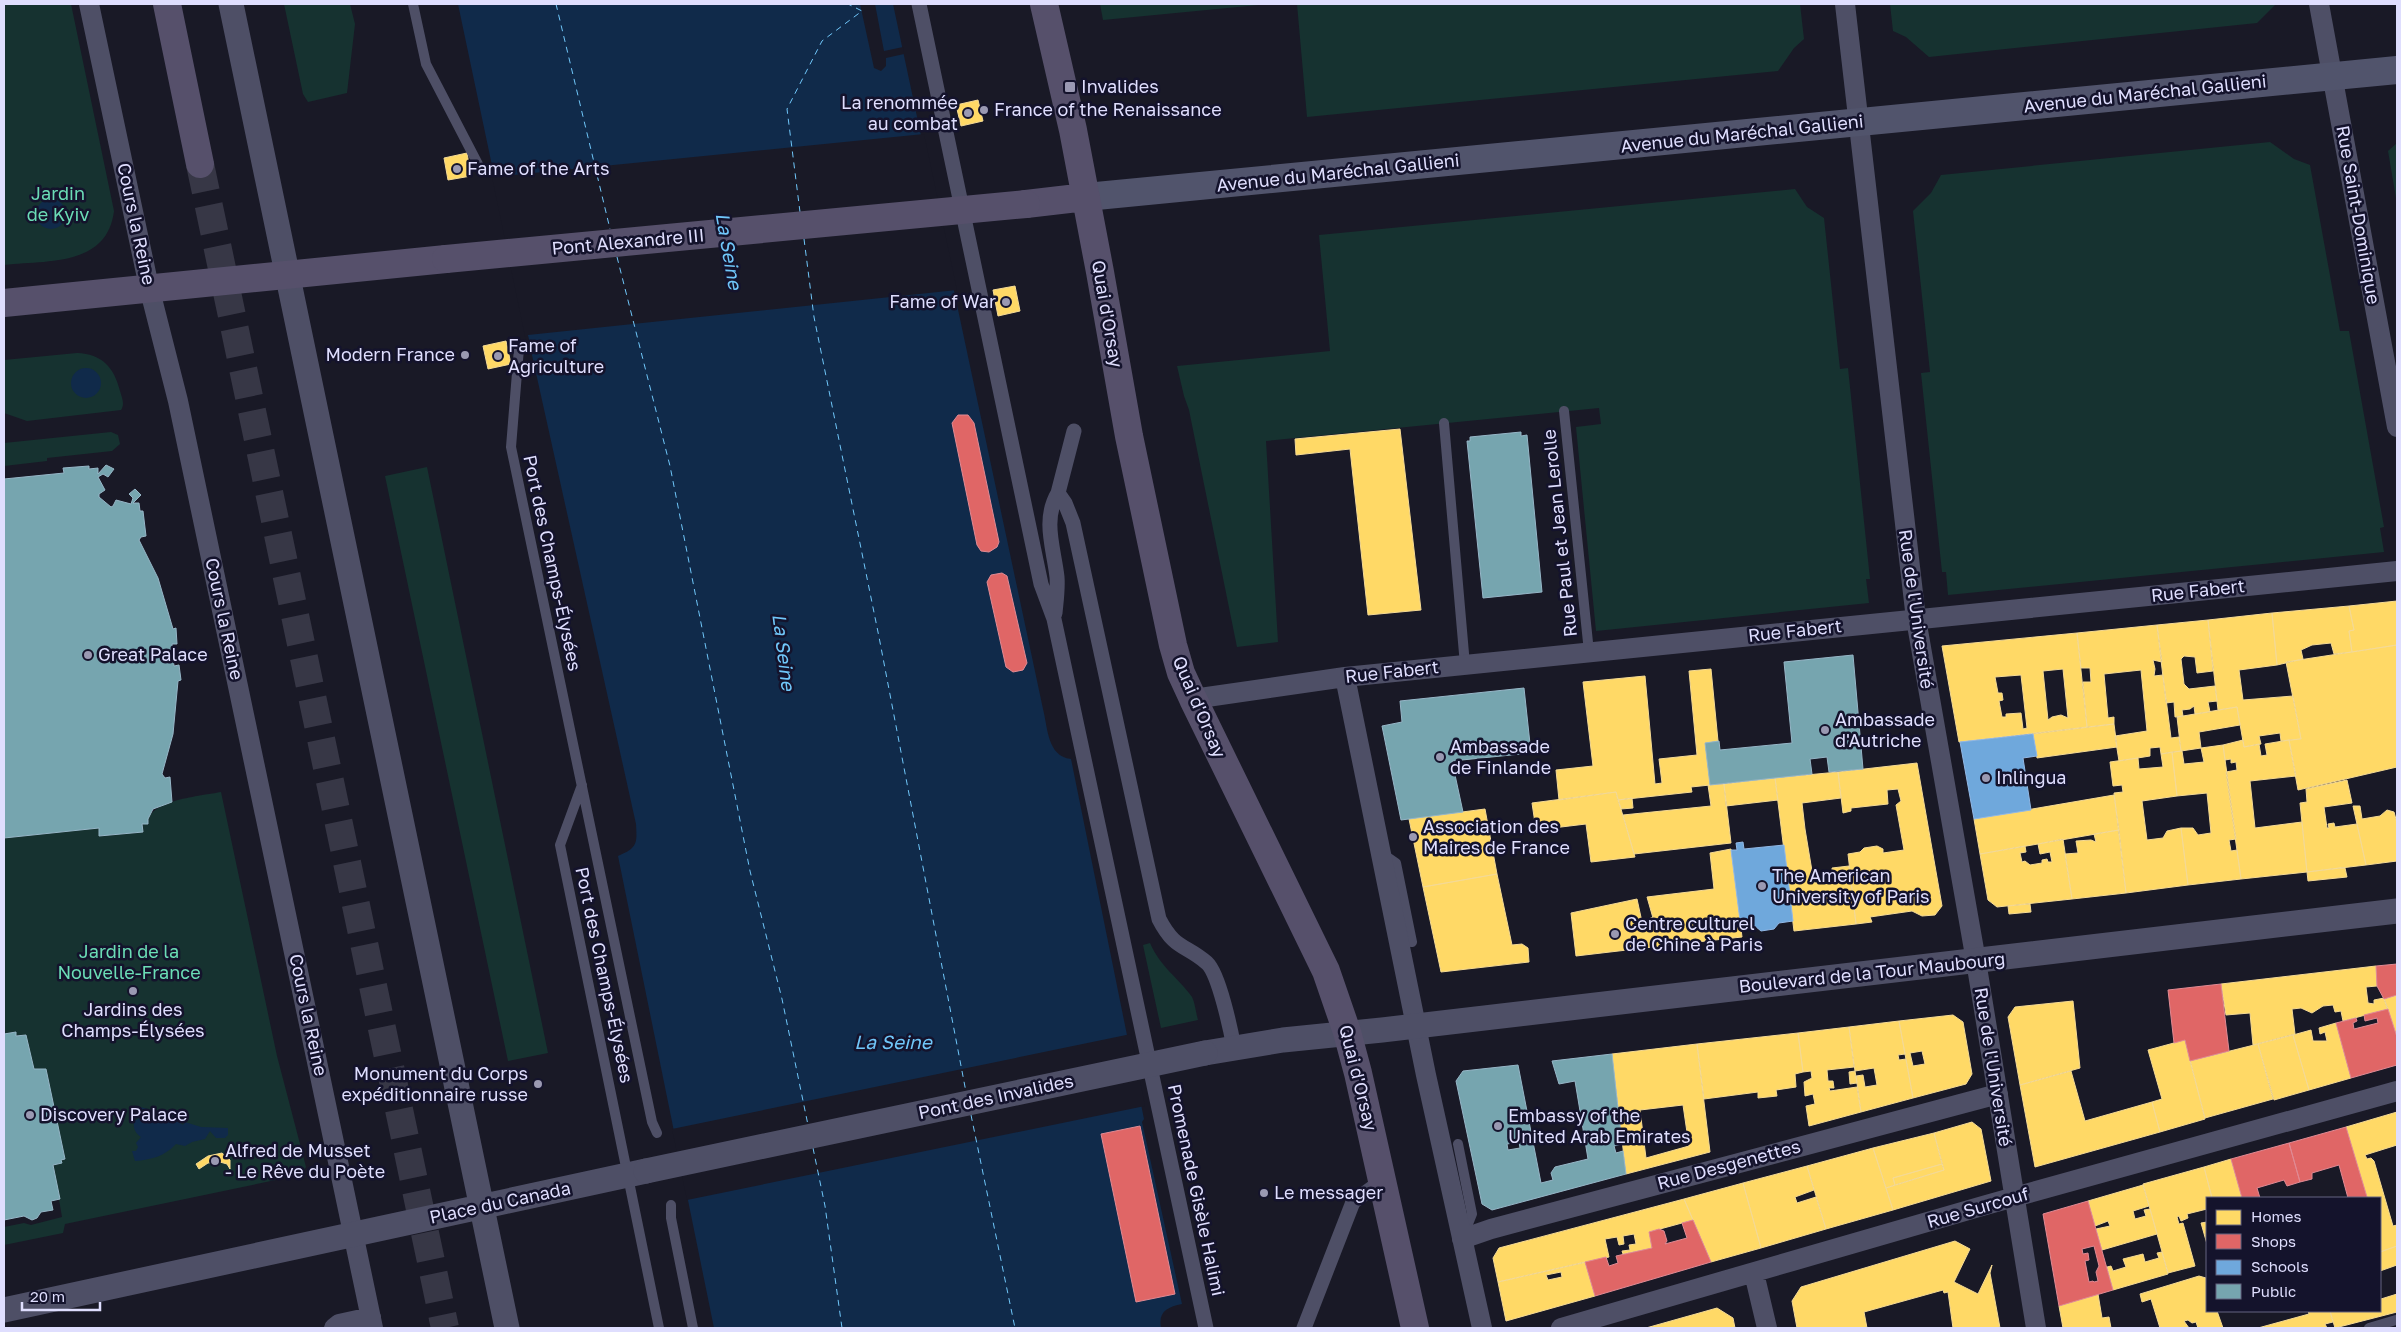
<svg xmlns="http://www.w3.org/2000/svg" width="2401" height="1332" font-family="'Golos Text',sans-serif">
<style>
.green{fill:#163230}
.water{fill:#102a4a}
.pier{fill:#191926}
.homes{fill:#ffd966;stroke:#f5da94;fill-rule:evenodd}
.shops{fill:#e06666;stroke:#e08a94;fill-rule:evenodd}
.schools{fill:#6fa8dc;stroke:#91b8e6}
.public{fill:#76a5af;stroke:#96b6c7;fill-rule:evenodd}
.lines{fill:none;stroke-linecap:round;stroke-linejoin:round}
.ferry{stroke:#70c7fa;stroke-width:1;stroke-dasharray:6 5;stroke-linecap:butt}
.primary-tunnel{stroke:#373746;stroke-width:28;stroke-dasharray:28 14;stroke-linecap:butt}
.service{stroke:#4e4f66;stroke-width:10}
.pedestrian{stroke:#4e4f66;stroke-width:15}
.minor{stroke:#4e4f66;stroke-width:20}
.tertiary{stroke:#4e4f66;stroke-width:25}
.secondary{stroke:#51546c;stroke-width:28}
.primary{stroke:#56506b;stroke-width:28}
.tertiary-bridge{stroke:#4e4f66;stroke-width:25}
.primary-bridge{stroke:#56506b;stroke-width:28}
.poi-dot{fill:#9a99b2;stroke:#14132c;stroke-width:2}
.labels{text-anchor:middle;stroke-width:5;stroke-linejoin:round;paint-order:stroke}
.poi-label{font-size:18px;fill:#dfdefe;stroke:#14132c;text-anchor:start}
.street-label{font-size:18px;fill:#dfdefe;stroke:#14132c}
.park-label{font-size:18px;fill:#6bddb6;stroke:#14132c}
.water-label{font-size:19px;font-style:italic;fill:#70c7fa;stroke:#14132c}
</style>
<rect width="100%" height="100%" fill="#191926"/>
<path class="green" d="M4 4H71L114 211C107 267 47 260 4 265Z
M284 4H350L355 24 347 93 308 102 303 94Z
M1100 4H1269L1103 20Z
M1297 4H1800L1804 39 1794 48 1778 71 1307 117Z
M1890 4H2276L2257 23 1929 57 1906 37 1893 31Z
M2270 142 2294 159 2310 165 2340 331H2349L2384 527 2380 528 2384 552 1948 595 1946 572H1942L1921 373 1930 372 1913 211 1931 193 1941 175Z
M2397 143V204L2388 151Z
M1795 189 1807 207 1824 218 1840 369 1848 368 1870 579H1866L1869 603 1596 631 1576 427 1601 424 1599 408 1266 441 1278 642 1237 647 1189 410 1184 396 1177 366 1330 351 1319 235Z
M77 353C102 354 114 367 120 391 122 398 125 404 121 410L27 421 4 413V360Z
M111 432 118 435 120 444 112 451 47 458V461L4 466V443Z
M427 467 548 1053 508 1061 385 476Z
M221 792 277 1056 306 1167 303 1172 295 1176 65 1224 63 1233 4 1245V1227L24 1223 31 1225 62 1217 53 1165 62 1163 61 1160 65 1159 46 1070 34 1069 19 1035 16 1036 15 1032 4 1034V838L99 828V836L143 832 142 824H148C147 800 201 796 221 792Z
M1150 943C1161 968 1178 977 1192 997 1195 1003 1196 1013 1198 1020L1161 1028 1143 945Z"/>
<path class="water" d="M458 4H893L1043 709C1048 728 1047 756 1071 759L1144 1119 1142 1122 1182 1304C1167 1307 1158 1312 1161 1328H714L618 856C638 848 637 843 636 824L530 346Z
M36 214a15 15 0 1 1 30 0a15 15 0 1 1-30 0Z
M71 383a15 15 0 1 1 30 0a15 15 0 1 1-30 0Z
M140 1107 148 1109V1115L167 1118V1115L183 1125 185 1122 201 1127 228 1128V1135L225 1138H216L210 1131 205 1139 192 1142 185 1146 176 1144C165 1156 151 1160 135 1161L132 1151H136L138 1147 136 1143 141 1137C135 1133 133 1128 134 1121L140 1118 137 1111Z"/>
<path class="pier" d="M860 4H875L884 51 903 47 904 54 886 58V66L881 71 874 68Z
M924 134 957 290 528 335 530 346H527L492 177H498V174L502 173 504 176Z
M1131 1034 1145 1106 687 1200 672 1129Z"/>
<path class="homes" d="M978 100 983 121 961 126 956 105Z
M467 153 471 176 448 180 444 158Z
M1015 286 1020 311 998 316 993 290Z
M506 341 511 364 488 369 483 346Z
M1400 429 1421 610 1368 615 1350 449 1296 455 1295 439Z
M2397 601V645L2352 652 2349 631 2354 630 2349 606Z
M2349 606 2354 630 2349 631 2352 652 2334 654 2331 643 2312 645 2301 650 2303 659 2277 665 2272 613Z
M2272 613 2277 665 2239 670 2243 700 2293 696 2301 739 2281 741 2280 733 2259 736 2261 744 2244 747 2237 707 2218 710 2208 620Z
M2208 620 2213 671 2197 673 2195 657 2184 656 2181 659 2184 684 2189 689 2215 686 2217 701 2208 702 2210 712 2195 714 2194 706 2190 709 2182 710 2183 716 2175 717 2174 702 2166 703 2157 625Z
M2157 625 2162 662 2153 660 2155 669 2154 676 2163 675 2171 738 2179 737 2181 751 2161 754 2160 747 2150 748V756L2119 761 2115 736 2147 731 2141 670 2104 674 2108 718 2114 717V724L2087 727 2083 682H2091L2090 668H2081L2077 633Z
M2077 633 2087 727 1959 742 1942 646ZM2063 669 2068 718 2061 715 2052 717 2048 720 2043 671ZM2021 675 2027 728 2023 729 2021 713 2006 714V717H2002L1999 701 2003 700 2002 693H1998L1995 677Z
M2397 645V767L2298 790 2289 740 2301 739 2286 662Z
M1711 669 1718 741 1705 743 1710 785 1691 787 1692 792 1618 800 1616 792 1559 800 1556 770 1593 766 1583 682 1645 676 1655 784 1662 783 1659 759 1697 755 1689 671Z
M2237 707 2240 725 2199 732 2201 748 2181 751 2177 717Z
M2114 724 2117 747 2037 758 2033 734Z
M2243 740 2244 747 2259 744 2261 756 2267 755 2265 744 2289 740 2296 776 2250 781 2255 828 2302 822 2307 872 2241 879 2226 772 2237 770 2236 762 2231 763V759L2225 760 2223 745Z
M2223 745 2236 839 2229 840 2231 851 2237 850 2241 879 2188 885 2181 828H2193L2198 835 2211 833 2207 793 2177 796 2172 752 2182 751 2184 764 2204 762 2201 748Z
M2172 752 2177 796 2142 801 2147 840 2163 838 2167 831 2181 828 2188 885 2126 893 2114 793 2123 792 2122 785 2113 786 2110 762 2138 758 2139 769 2163 767 2161 754Z
M1917 763 1942 906 1935 915 1922 916 1912 911 1870 917 1872 922 1856 924 1848 854 1860 852 1864 848 1877 846 1883 849V853L1904 850 1896 805 1901 801 1898 789 1887 790 1888 804 1851 808V811L1843 813 1838 772Z
M1838 772 1841 798 1802 803 1805 829 1814 883 1833 881 1832 868 1849 866 1856 924 1794 931 1775 778Z
M1775 778 1778 800 1726 806 1724 784Z
M2347 780 2352 803 2324 807 2327 828H2329L2328 824 2334 823 2335 827 2357 824 2366 865 2307 872 2300 803 2307 802 2306 789Z
M1724 784 1731 843 1634 854 1623 815 1711 806 1708 785Z
M1616 792 1635 857 1591 862 1586 824 1536 830 1532 803Z
M2114 795 2119 830 1980 854 1974 819Z
M1632 798 1633 808 1621 809 1618 800Z
M2353 806H2360L2362 819 2380 816 2387 810 2394 812 2397 823V861L2366 865Z
M1485 809 1497 874 1423 887 1409 819Z
M2119 830 2126 893 2072 899 2065 854 2078 853 2076 841 2091 840 2096 842 2094 834Z
M2063 839 2072 899 1997 907 1988 900 1980 854 2025 846 2026 852 2020 853 2022 862 2025 861 2030 865 2042 863V860L2047 859 2048 862H2052L2050 852 2040 854 2038 844Z
M1731 849 1742 937 1661 946 1647 897 1714 889 1710 853Z
M2339 868H2345L2347 877 2308 881 2307 872Z
M1497 874 1512 945 1522 944 1528 948 1529 962 1441 972 1423 887Z
M1637 899 1642 922 1653 917 1661 946 1576 956 1571 913Z
M2030 904 2031 912 2009 914 2008 906Z
M2376 966 2377 986 2366 987 2368 1003 2374 1004V1000L2384 998 2388 1009 2343 1021 2341 1011 2335 1012 2333 1005 2323 1006 2312 1013 2301 1008 2292 1009 2295 1034 2253 1045 2250 1013 2226 1015 2221 984Z
M2397 995V1037L2384 999Z
M2073 1001 2080 1068 2020 1085 2008 1017 2015 1007Z
M1953 1015 1963 1022 1972 1074 1966 1084 1913 1098 1899 1021ZM1922 1051 1925 1064 1913 1066 1910 1053Z
M1899 1021 1905 1054 1898 1055 1899 1060 1906 1059 1913 1098 1861 1112 1856 1076 1863 1075 1865 1087 1877 1085 1874 1068 1855 1071 1849 1027Z
M2336 1023 2351 1078 2309 1090 2293 1035 2311 1030 2313 1041H2327L2325 1032 2320 1034 2319 1028Z
M1849 1027 1854 1067 1827 1070 1828 1081H1833L1834 1088H1829L1830 1091 1857 1087 1861 1112 1809 1126 1806 1106 1815 1104 1813 1094 1805 1096 1804 1082 1812 1078 1811 1071 1803 1072 1798 1033Z
M1798 1033 1803 1072 1795 1074 1796 1087 1776 1090 1777 1096 1758 1098V1092L1704 1099 1697 1044Z
M2293 1035 2309 1090 2274 1100 2258 1044Z
M2185 1040 2205 1119 2160 1132 2152 1102 2162 1099 2148 1050Z
M1697 1044 1710 1152 1626 1174 1612 1054ZM1683 1105 1689 1146 1646 1158 1640 1110Z
M2258 1044 2273 1099 2205 1118 2190 1061Z
M1855 1071 1857 1083 1850 1084 1849 1072Z
M2071 1071 2085 1121 2152 1102 2160 1132 2035 1167 2020 1085Z
M2397 1112V1145L2365 1155 2367 1159 2371 1158 2374 1161 2393 1226 2397 1225V1246L2380 1252V1198H2366L2346 1127Z
M1972 1122 1981 1129 1991 1181 1893 1210 1886 1188 1944 1170 1934 1133Z
M1934 1133 1942 1164 1893 1178 1895 1185 1886 1188 1873 1148Z
M1873 1148 1893 1210 1826 1229 1807 1166Z
M222 1153 230 1160V1169L227 1164 220 1162 208 1163 199 1169 196 1164 208 1156Z
M2231 1159 2242 1198H2212L2204 1167Z
M1942 1164 1944 1170 1895 1185 1893 1178Z
M1807 1166 1814 1190 1795 1197 1797 1203 1816 1197 1826 1229 1761 1248 1743 1183Z
M2204 1167 2212 1198H2207V1209L2187 1214 2188 1218 2181 1221 2179 1216 2177 1217 2179 1224 2183 1223 2195 1266 2168 1273 2143 1184Z
M1743 1183 1761 1248 1711 1262 1684 1199Z
M2143 1185 2149 1206 2133 1211 2135 1219 2146 1216 2144 1210 2150 1209 2157 1234 2102 1250 2096 1229 2110 1226 2108 1221 2095 1226 2088 1201Z
M1684 1199 1693 1220 1649 1232 1652 1248 1623 1254 1622 1251 1630 1250 1629 1245 1636 1244 1634 1234 1623 1236 1624 1244 1619 1245 1617 1237 1605 1239 1609 1257 1498 1282 1493 1258 1499 1248Z
M2207 1222V1244L2201 1223Z
M1955 1241 1970 1249 1954 1282 1978 1294 1992 1265 1990 1273 2000 1328H1953L1948 1292 1944 1293 1943 1290 1864 1312 1867 1328H1797L1792 1301 1801 1287Z
M2397 1246V1265L2380 1271V1252Z
M2162 1252 2168 1274 2113 1290 2107 1267 2111 1266 2113 1271 2126 1267 2123 1259 2143 1254 2145 1262 2159 1258 2157 1253Z
M1585 1262 1595 1296 1506 1321 1498 1282ZM1561 1272 1562 1277 1548 1280 1546 1275Z
M2199 1276 2206 1278 2207 1282V1311H2217L2223 1328H2198L2196 1322 2192 1323 2188 1320 2184 1321 2189 1328H2160L2151 1299 2142 1302 2140 1294Z
M2098 1294 2102 1318 2109 1317 2111 1328H2063L2059 1306Z
M2397 1294V1312L2335 1328 2330 1311H2380V1297L2381 1299Z
M1717 1308 1733 1318 1735 1328H1646Z
M2308 1311H2330L2333 1322 2325 1324 2327 1328H2258L2309 1314Z"/>
<path class="shops" d="M958 415H968L974 423 999 542 997 547 989 552 981 551 977 545 952 423Z
M1002 573 1007 576 1027 663 1023 670 1013 672 1006 667 987 582 991 575Z
M2397 964V995L2384 999 2377 986 2376 966Z
M2221 984 2229 1051 2190 1061 2185 1040 2174 1043 2168 990Z
M2388 1009 2397 1037V1065L2351 1078 2336 1023 2356 1018 2357 1021 2353 1023 2354 1029 2378 1023 2377 1018 2365 1021 2364 1015Z
M1140 1126 1175 1294 1136 1302 1101 1134Z
M2346 1127 2367 1197 2366 1198H2348L2339 1165 2312 1173V1179L2300 1182 2289 1143Z
M2289 1143 2300 1182 2287 1186 2284 1180 2257 1188 2260 1198H2242L2231 1159Z
M2088 1201 2113 1290 2059 1306 2043 1214ZM2094 1246 2099 1266 2096 1272 2098 1281 2094 1282 2093 1281 2089 1282 2085 1261 2089 1260 2088 1253 2083 1254 2082 1249Z
M1693 1220 1711 1262 1595 1296 1585 1262 1606 1257 1609 1266 1618 1263 1616 1256 1652 1248 1649 1232 1659 1229 1664 1231 1667 1241 1665 1244 1687 1238 1682 1223Z"/>
<path class="schools" d="M2033 734 2037 756 2023 758 2031 810 1974 819 1960 742Z
M1743 842 1744 849 1784 845 1793 921 1779 923 1774 929 1761 931 1755 926 1741 928 1731 850H1737L1736 843Z"/>
<path class="public" d="M1521 432V436L1527 435 1542 592 1483 598 1467 441H1470V437Z
M106 465 114 469 108 477 103 474 98 477 105 490 99 494V497L111 507 113 506 116 500 131 504 133 498 129 494 135 489 141 495 133 503H139L140 511H143L146 536 141 537 139 540 158 578 173 629 176 628 177 644H172L174 666 179 665 181 680 178 681 173 734 162 774 165 778 170 777 172 802 153 809 148 819V824H142L143 832 99 836V828L4 838V479L64 473 63 468 89 466V469L98 468V474Z
M1853 655 1863 769 1829 772 1827 757 1810 759 1812 774 1710 785 1705 743 1719 741 1720 750 1792 743 1784 662Z
M1524 688 1531 753 1452 761 1463 812 1401 820 1382 726 1402 722 1400 701Z
M16 1032V1036L26 1035 34 1069H46L65 1159 61 1160 62 1163 53 1165 60 1199 51 1201 53 1210 41 1212 37 1218 32 1220 24 1216 4 1220V1034Z
M1612 1054 1622 1144 1614 1146 1616 1153 1623 1151 1626 1174 1492 1210 1482 1204 1456 1081 1463 1071 1518 1065 1541 1183 1553 1180 1551 1173 1555 1167 1588 1159 1575 1081 1559 1084 1552 1061ZM1519 1142 1520 1148 1508 1150 1507 1144Z"/>
<g class="lines">
<path class="ferry" d="M556 4 610 229
M800 212 787 109 822 41 862 11 848 4
M804 239 814 317 879 637 966 1092
M617 257 670 466 750 871 782 999 808 1125
M971 1115 1015 1328
M813 1148 825 1206 842 1328"/>
<path class="primary-tunnel" d="M200 164 445 1328"/>
<path class="service" d="M413 4 426 64 480 168
M519 348 511 447 652 1122 657 1133
M1564 411 1589 652
M1444 423 1465 665
M582 785 560 845 659 1328
M1383 854 1396 863 1412 942
M1458 1144 1472 1214 1464 1234
M671 1205V1218L693 1328
M2369 1328 2396 1320"/>
<path class="pedestrian" d="M919 4 1041 584 1054 619 1206 1328
M1058 493 1074 431
M1055 613C1056 602 1058 589 1057 577 1054 549 1042 520 1058 493L1065 503 1073 523 1159 919C1175 950 1185 944 1207 963 1219 974 1231 1031 1234 1048
M1304 1328 1353 1202 1383 1180"/>
<path class="minor" d="M89 4 149 287 178 401 373 1328
M1845 4 1916 619 1976 961 2036 1328
M2319 4 2397 427
M1345 677 1426 1075 1482 1328
M1193 699 1345 677 2397 571
M1462 1239 1491 1229 1998 1094
M1754 1273 1767 1328
M334 1328 339 1324 371 1317
M1561 1328 1986 1205 2397 1091"/>
<path class="tertiary" d="M231 4 507 1328
M1205 1053 1283 1040 1382 1030 2397 911
M4 1310 646 1171"/>
<path class="secondary" d="M1086 197 2397 70"/>
<path class="primary" d="M167 4 200 164
M1044 4 1073 130 1100 272 1129 436 1173 645 1181 673 1193 699 1326 971 1347 1032 1358 1073 1415 1328
M1026 204 1086 197
M4 303 446 259"/>
<path class="tertiary-bridge" d="M646 1171 1205 1053"/>
<path class="primary-bridge" d="M446 259 1026 204"/>
</g>
<g class="poi-dot">
<rect x="1064" y="81" width="12" height="12" rx="2.5"/>
<circle cx="984" cy="110" r="5"/>
<circle cx="968" cy="113" r="5"/>
<circle cx="457" cy="169" r="5"/>
<circle cx="1006" cy="302" r="5"/>
<circle cx="465" cy="355" r="5"/>
<circle cx="498" cy="356" r="5"/>
<circle cx="88" cy="655" r="5"/>
<circle cx="1825" cy="730" r="5"/>
<circle cx="1440" cy="757" r="5"/>
<circle cx="1986" cy="778" r="5"/>
<circle cx="1413" cy="837" r="5"/>
<circle cx="1762" cy="886" r="5"/>
<circle cx="1615" cy="934" r="5"/>
<circle cx="133" cy="991" r="5"/>
<circle cx="538" cy="1084" r="5"/>
<circle cx="30" cy="1115" r="5"/>
<circle cx="1498" cy="1126" r="5"/>
<circle cx="215" cy="1161" r="5"/>
<circle cx="1264" cy="1193" r="5"/>
</g>
<g class="labels">
<g class="poi-label">
<text x="1081" y="93">Invalides</text>
<text x="958" y="109" text-anchor="end">La renommée<tspan x="958" dy="21">au combat</tspan></text>
<text x="994" y="116">France of the Renaissance</text>
<text x="467" y="175">Fame of the Arts</text>
<text x="996" y="308" text-anchor="end">Fame of War</text>
<text x="508" y="352">Fame of<tspan x="508" dy="21">Agriculture</tspan></text>
<text x="455" y="361" text-anchor="end">Modern France</text>
<text x="98" y="661">Great Palace</text>
<text x="1835" y="726">Ambassade<tspan x="1835" dy="21">d'Autriche</tspan></text>
<text x="1450" y="753">Ambassade<tspan x="1450" dy="21">de Finlande</tspan></text>
<text x="1996" y="784">Inlingua</text>
<text x="1423" y="833">Association des<tspan x="1423" dy="21">Maires de France</tspan></text>
<text x="1772" y="882">The American<tspan x="1772" dy="21">University of Paris</tspan></text>
<text x="1625" y="930">Centre culturel<tspan x="1625" dy="21">de Chine à Paris</tspan></text>
<text x="133" y="1016" text-anchor="middle">Jardins des<tspan x="133" dy="21">Champs-Élysées</tspan></text>
<text x="528" y="1080" text-anchor="end">Monument du Corps<tspan x="528" dy="21">expéditionnaire russe</tspan></text>
<text x="40" y="1121">Discovery Palace</text>
<text x="1508" y="1122">Embassy of the<tspan x="1508" dy="21">United Arab Emirates</tspan></text>
<text x="225" y="1157">Alfred de Musset<tspan x="225" dy="21">- Le Rêve du Poète</tspan></text>
<text x="1274" y="1199">Le messager</text>
</g>
<g class="street-label">
<text transform="translate(2145 94) rotate(-6)" y="6">Avenue du Maréchal Gallieni</text>
<text transform="translate(1742 134) rotate(-6)" y="6">Avenue du Maréchal Gallieni</text>
<text transform="translate(1338 173) rotate(-6)" y="6">Avenue du Maréchal Gallieni</text>
<text transform="translate(2358 215) rotate(80)" y="6">Rue Saint-Dominique</text>
<text transform="translate(136 224) rotate(78)" y="6">Cours la Reine</text>
<text transform="translate(628 242) rotate(-5)" y="6">Pont Alexandre III</text>
<text transform="translate(1107 314) rotate(80)" y="6">Quai d'Orsay</text>
<text transform="translate(1560 533) rotate(-96)" y="6">Rue Paul et Jean Lerolle</text>
<text transform="translate(552 563) rotate(78)" y="6">Port des Champs-Élysées</text>
<text transform="translate(2198 591) rotate(-6)" y="6">Rue Fabert</text>
<text transform="translate(1916 609) rotate(82)" y="6">Rue de l'Université</text>
<text transform="translate(224 619) rotate(78)" y="6">Cours la Reine</text>
<text transform="translate(1795 631) rotate(-6)" y="6">Rue Fabert</text>
<text transform="translate(1392 672) rotate(-6)" y="6">Rue Fabert</text>
<text transform="translate(1199 707) rotate(67)" y="6">Quai d'Orsay</text>
<text transform="translate(1872 973) rotate(-6)" y="6">Boulevard de la Tour Maubourg</text>
<text transform="translate(604 975) rotate(78)" y="6">Port des Champs-Élysées</text>
<text transform="translate(308 1015) rotate(78)" y="6">Cours la Reine</text>
<text transform="translate(1993 1067) rotate(81)" y="6">Rue de l'Université</text>
<text transform="translate(1358 1078) rotate(76)" y="6">Quai d'Orsay</text>
<text transform="translate(996 1097) rotate(-12)" y="6">Pont des Invalides</text>
<text transform="translate(1729 1165) rotate(-15)" y="6">Rue Desgenettes</text>
<text transform="translate(1196 1190) rotate(78)" y="6">Promenade Gisèle Halimi</text>
<text transform="translate(500 1203) rotate(-12)" y="6">Place du Canada</text>
<text transform="translate(1978 1208) rotate(-16)" y="6">Rue Surcouf</text>
</g>
<g class="park-label">
<text x="58" y="200">Jardin<tspan x="58" dy="21">de Kyiv</tspan></text>
<text x="129" y="958">Jardin de la<tspan x="129" dy="21">Nouvelle-France</tspan></text>
</g>
<g class="water-label">
<text transform="translate(729 251) rotate(80)" y="7">La Seine</text>
<text transform="translate(784 652) rotate(83)" y="7">La Seine</text>
<text x="893" y="1049">La Seine</text>
</g>
</g>
<rect width="2401" height="1332" fill="none" stroke="#dfdefe" stroke-width="10"/>
<rect x="2206" y="1197" width="175" height="115" fill="#14132c" stroke="#656480"/>
<rect x="2216" y="1210" width="25" height="15" fill="#ffd966" stroke="#656480"/>
<text x="2251" y="1222" font-size="15" fill="#dfdefe">Homes</text>
<rect x="2216" y="1234" width="25" height="15" fill="#e06666" stroke="#656480"/>
<text x="2251" y="1247" font-size="15" fill="#dfdefe">Shops</text>
<rect x="2216" y="1260" width="25" height="15" fill="#6fa8dc" stroke="#656480"/>
<text x="2251" y="1272" font-size="15" fill="#dfdefe">Schools</text>
<rect x="2216" y="1284" width="25" height="15" fill="#76a5af" stroke="#656480"/>
<text x="2251" y="1297" font-size="15" fill="#dfdefe">Public</text>
<path d="M22 1302v8h78v-8" fill="none" stroke="#dfdefe" stroke-width="2.5"/>
<text x="30" y="1302" font-size="15" fill="#dfdefe" stroke="#14132c" stroke-width="4" paint-order="stroke">20 m</text>
</svg>
